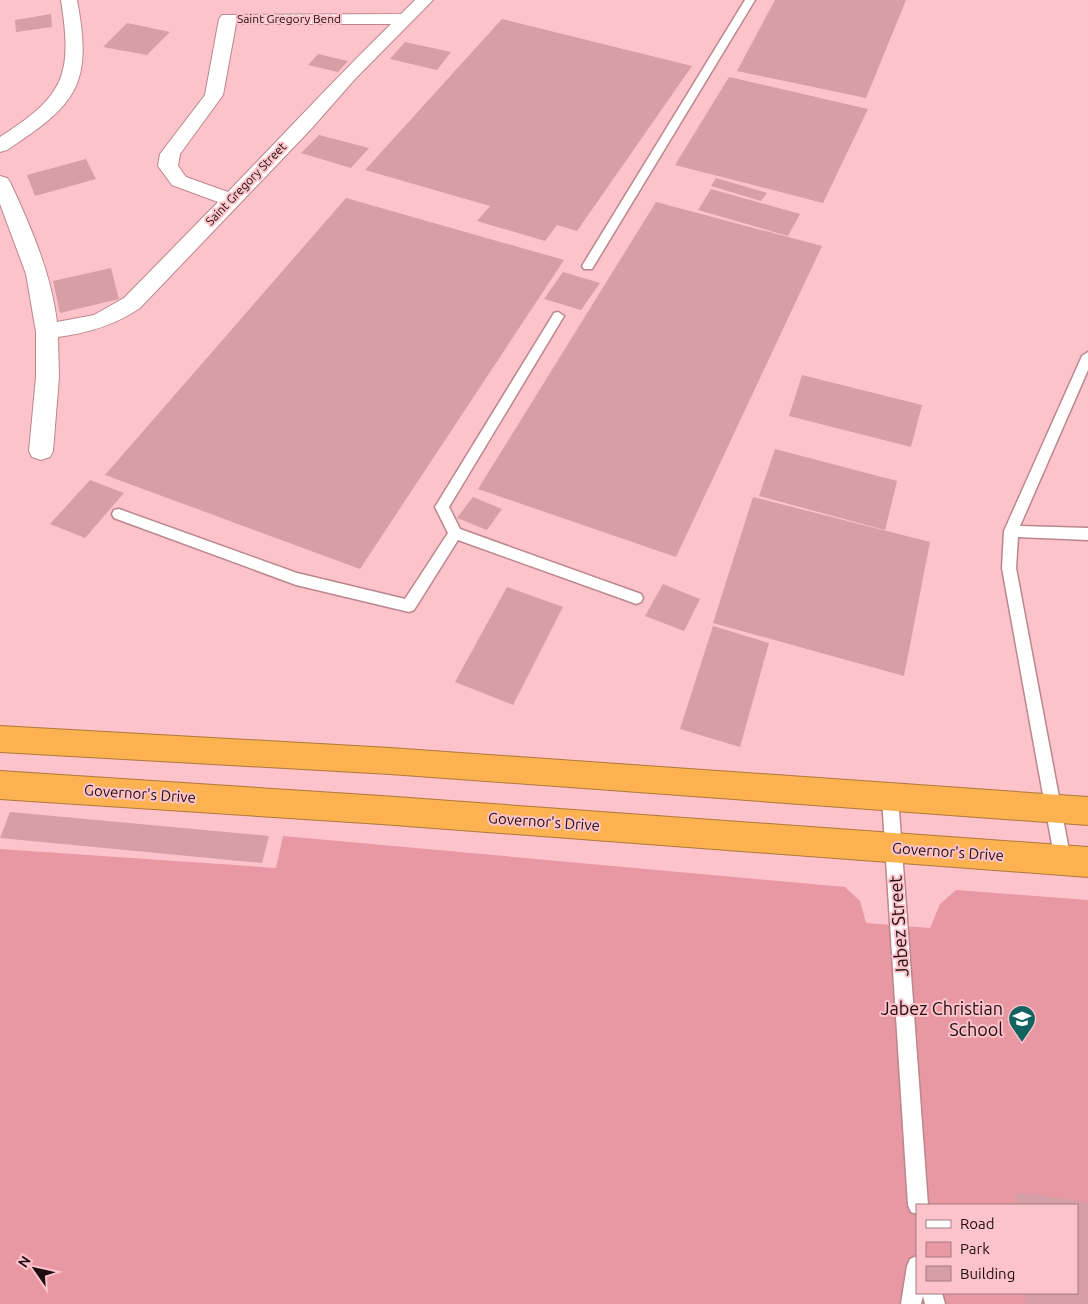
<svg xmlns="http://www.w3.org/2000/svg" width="1088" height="1304" font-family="Ubuntu,sans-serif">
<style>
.green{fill:#e898a2;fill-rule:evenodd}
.building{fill:#d69fa5}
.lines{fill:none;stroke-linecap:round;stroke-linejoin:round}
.lane-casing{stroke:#bb868c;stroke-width:3}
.street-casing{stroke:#bb868c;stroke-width:2}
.highway-casing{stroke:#af783a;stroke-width:2}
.lane{fill:#fff;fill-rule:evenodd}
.street{fill:#fff;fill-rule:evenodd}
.highway{fill:#fcb251;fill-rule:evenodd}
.labels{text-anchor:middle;stroke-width:4;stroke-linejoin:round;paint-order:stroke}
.far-street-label{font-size:12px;fill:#200d10;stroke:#fcc3ca}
.street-label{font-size:15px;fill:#200d10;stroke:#fcc3ca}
.near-street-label{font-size:18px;fill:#200d10;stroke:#fcc3ca}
.near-poi-label{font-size:18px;fill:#200d10;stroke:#fcc3ca;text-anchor:end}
</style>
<rect width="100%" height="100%" fill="#fcc3ca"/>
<path class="green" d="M283 836 845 887 860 901 866 923 930 928 940 904 956 890 1088 900V1304H0V849L276 868ZM917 1205H1077V1293H917Z"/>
<path class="building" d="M775 0H906L866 98 737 71Z
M51 14 52 27 16 32 15 20Z
M502 19 692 66 577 231 557 225 545 241 477 221 490 206 365 170Z
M127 23 170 32 147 55 103 47Z
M405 42 451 52 437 70 390 59Z
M318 54 348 61 338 72 308 65Z
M729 77 868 109 823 203 675 165Z
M319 135 369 148 351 168 301 153Z
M86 159 96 179 35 196 27 175Z
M716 178 767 193 761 201 711 186Z
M711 189 800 214 788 236 698 210Z
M346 198 564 260 360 569 105 475Z
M656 202 822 246 676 557 478 489Z
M111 268 119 299 60 313 53 281Z
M563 272 600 283 581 310 544 299Z
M802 375 922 405 911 447 789 416Z
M775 449 897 481 885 530 759 496Z
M90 480 124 493 85 538 50 524Z
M473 497 502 509 487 530 457 518Z
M753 497 930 542 904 676 713 623Z
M663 584 700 599 684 631 645 616Z
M507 587 563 607 513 705 455 682Z
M713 626 769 643 740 747 680 729Z
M10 812 269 836 262 863 0 838Z
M1015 1192 1088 1202V1304H1026L1025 1293H1077V1205H1016Z"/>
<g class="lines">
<defs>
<path id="lane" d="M745 0H755L592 269H584L582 266Z
M558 312 564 316 449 507 460 529 641 594 643 598 641 602 636 604 631 602 458 540 414 610 409 612 296 585 114 518 112 514 114 510 119 509 297 573 405 599 448 533 435 507 554 313Z
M1088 352V370L1020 526 1088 528V540L1018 537 1016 568 1071 861 1069 867 1063 869 1057 867 1055 861 1002 568 1004 531 1082 356Z
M890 789 896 792 898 797 928 1205H917V1214L911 1212 908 1205 882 797 884 792Z
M917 1256V1293H942L945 1304H925L923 1296 921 1304H901L907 1266 910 1259Z"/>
<path id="street" d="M61 0H77C93 85 77 104 7 150L0 152V137C64 96 73 76 61 0Z
M415 0H433L355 79 312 128 140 308C115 325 88 333 58 337L59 377 53 451 50 457 41 460 32 457 29 451 36 377V332L26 274 0 204V176L7 178 10 182C31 227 51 273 57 322L94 315 124 298 218 202 172 185 158 166 160 154 205 95 219 19 222 15 401 14ZM236 24H391C335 79 282 136 228 192L186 177 178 166 180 154 223 95Z"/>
<path id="highway" d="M0 726 390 748 1088 797V825L390 774 0 752Z
M0 771 381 796 1088 847V877L381 824 0 799Z"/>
</defs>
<use href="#lane" class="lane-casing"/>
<use href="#street" class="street-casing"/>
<use href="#highway" class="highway-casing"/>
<use href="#lane" class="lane"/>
<use href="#street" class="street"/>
<use href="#highway" class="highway"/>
</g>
<defs>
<symbol id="school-pin" viewBox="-11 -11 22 30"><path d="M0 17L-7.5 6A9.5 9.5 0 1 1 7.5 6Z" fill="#136360" stroke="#fcc3ca"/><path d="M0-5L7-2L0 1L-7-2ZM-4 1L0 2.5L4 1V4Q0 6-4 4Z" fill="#fff"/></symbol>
</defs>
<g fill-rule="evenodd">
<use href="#school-pin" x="1006" y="1003" width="32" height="43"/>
</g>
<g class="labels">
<g class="far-street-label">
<text x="289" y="23">Saint Gregory Bend</text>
<text transform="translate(246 184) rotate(-46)" y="4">Saint Gregory Street</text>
</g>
<g class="street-label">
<text transform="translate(140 794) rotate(4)" y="5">Governor's Drive</text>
<text transform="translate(544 822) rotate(4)" y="5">Governor's Drive</text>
<text transform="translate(948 852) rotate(4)" y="5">Governor's Drive</text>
</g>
<g class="near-street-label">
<text transform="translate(899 926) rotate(-94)" y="6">Jabez Street</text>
</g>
<g class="near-poi-label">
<text x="1003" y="1015">Jabez Christian<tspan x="1003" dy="21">School</tspan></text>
</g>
</g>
<rect x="916" y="1204" width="162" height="90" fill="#fcc3ca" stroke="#a47a80"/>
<rect x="926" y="1220" width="25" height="8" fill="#ffffff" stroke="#a47a80"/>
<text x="960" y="1229" font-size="15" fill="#200d10">Road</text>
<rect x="926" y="1242" width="25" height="15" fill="#e898a2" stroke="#a47a80"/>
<text x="960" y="1254" font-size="15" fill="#200d10">Park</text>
<rect x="926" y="1266" width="25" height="15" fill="#d69fa5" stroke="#a47a80"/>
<text x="960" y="1279" font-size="15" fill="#200d10">Building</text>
<g transform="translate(35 1269) rotate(304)" stroke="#fcc3ca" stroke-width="4" paint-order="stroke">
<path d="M0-4L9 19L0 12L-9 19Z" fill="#200d10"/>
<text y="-8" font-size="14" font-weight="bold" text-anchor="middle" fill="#200d10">N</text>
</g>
</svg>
